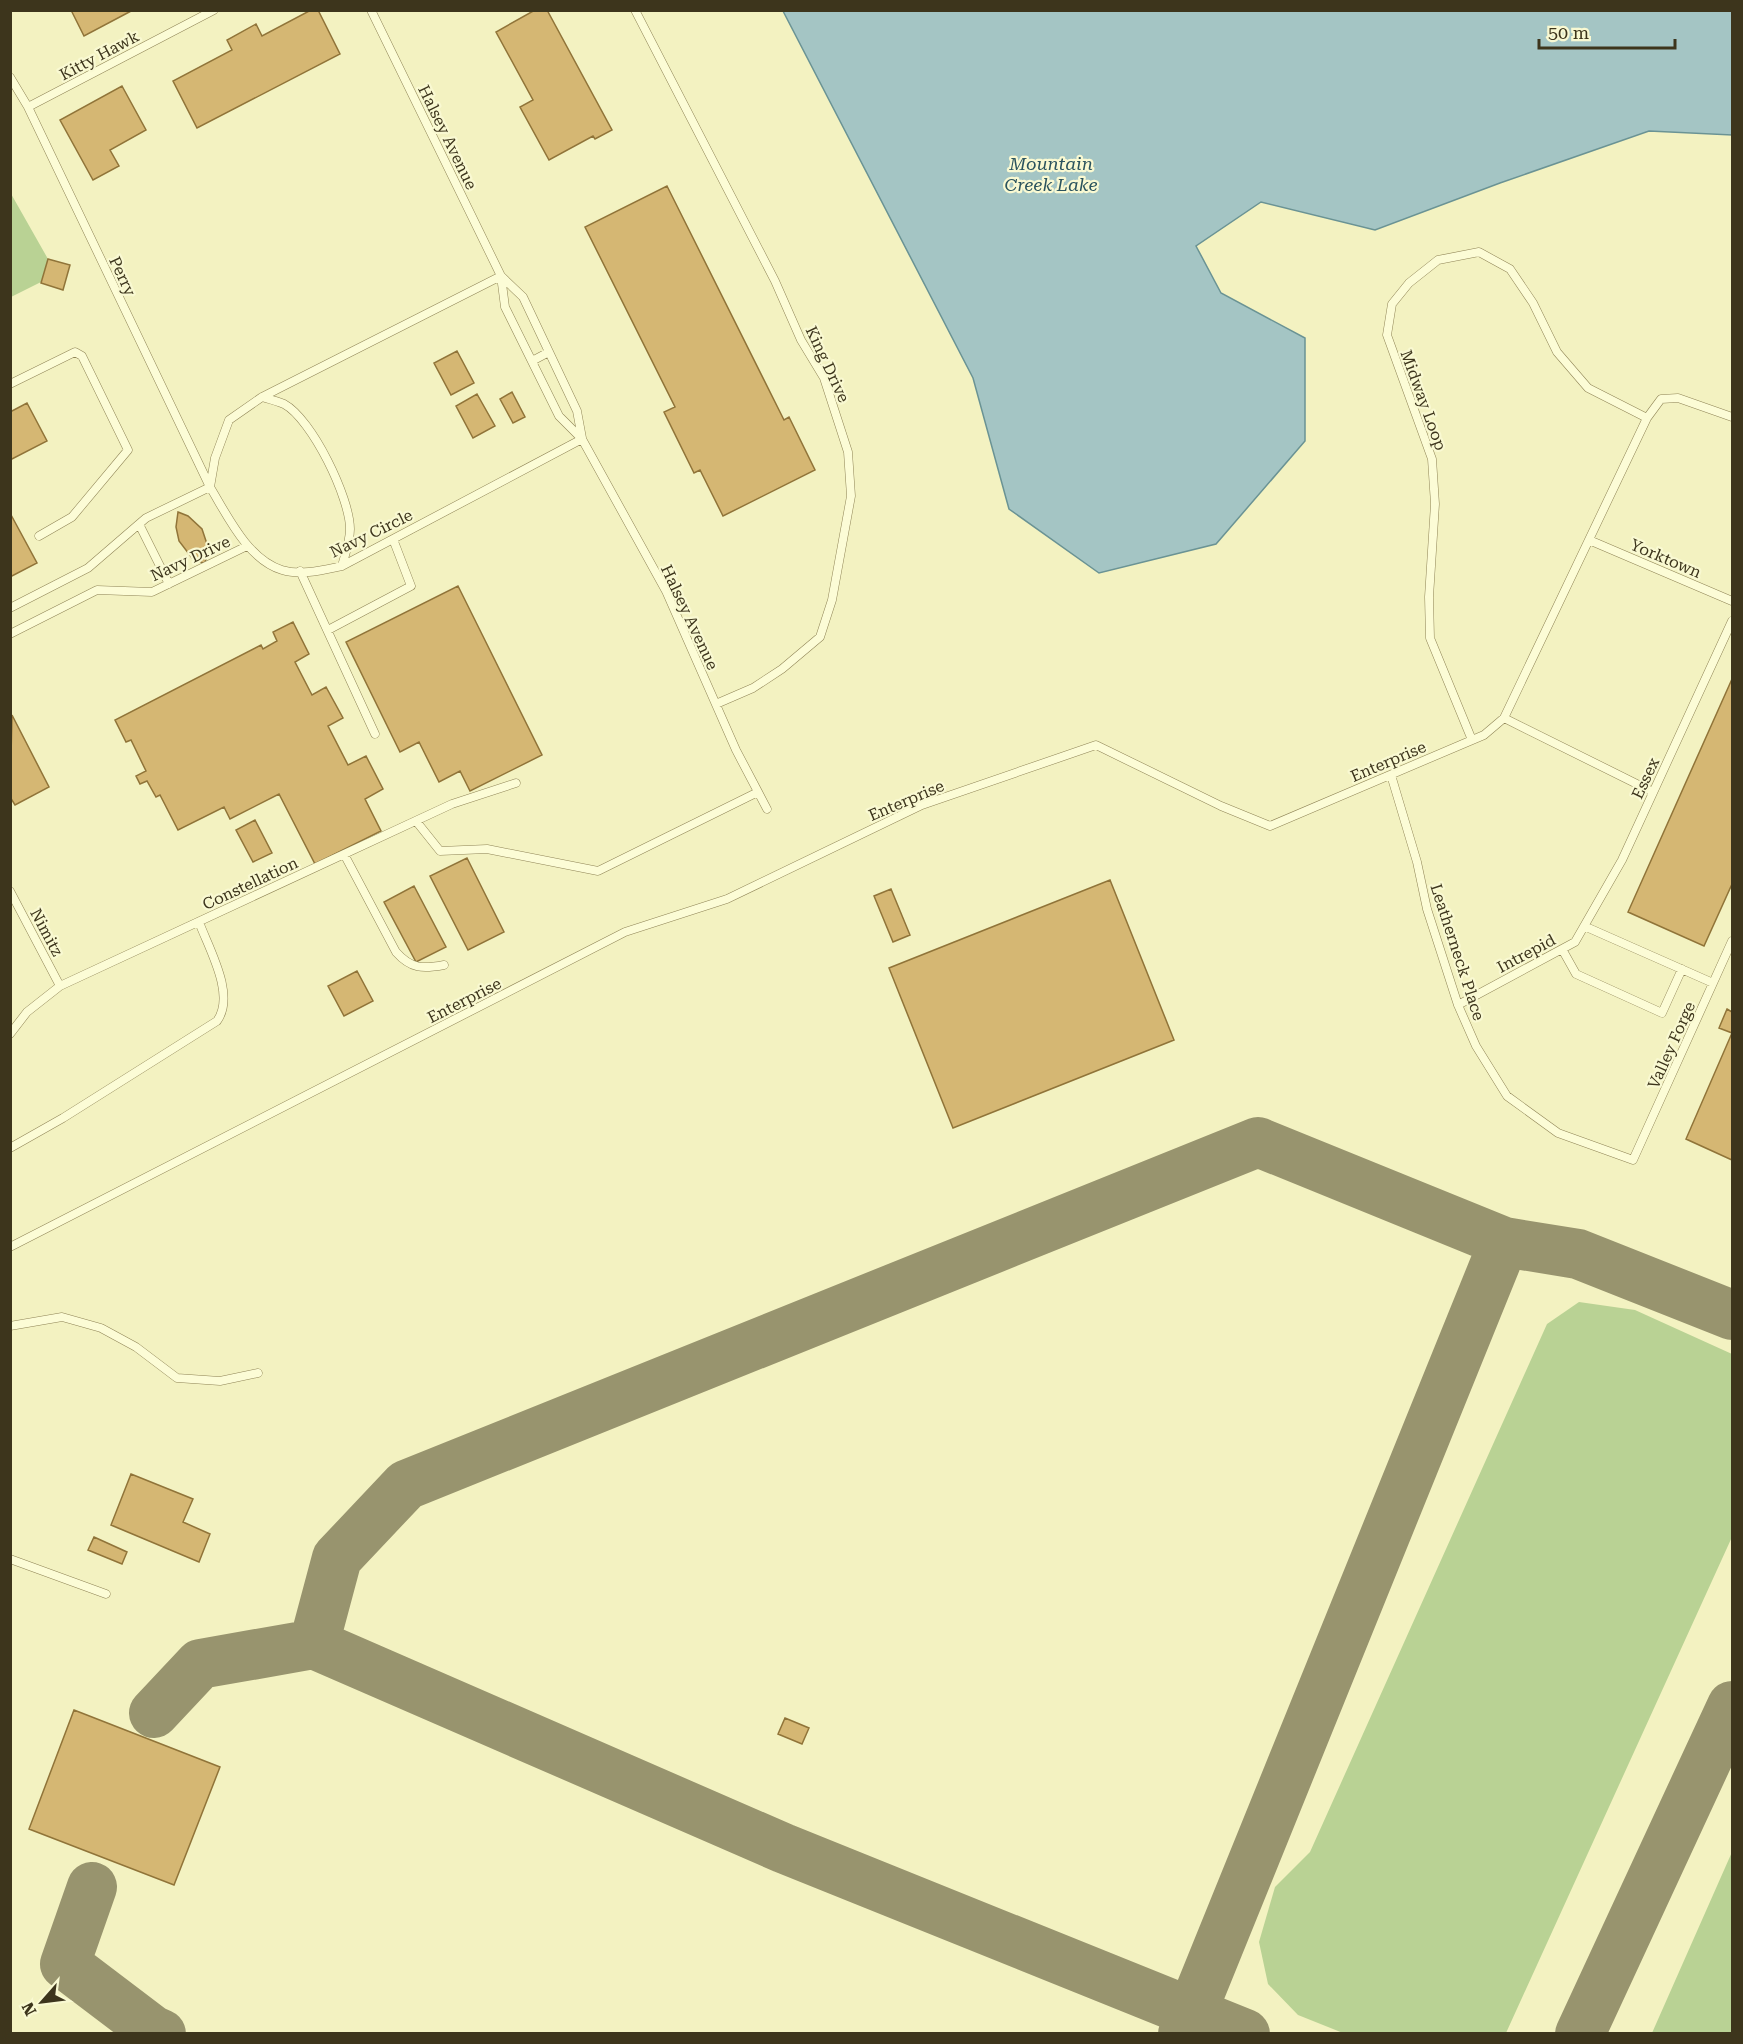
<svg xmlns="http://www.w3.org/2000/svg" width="1743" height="2044" font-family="'Roboto Serif',serif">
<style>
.green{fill:#b9d294}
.water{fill:#a4c5c4;stroke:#6a9394;stroke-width:1.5}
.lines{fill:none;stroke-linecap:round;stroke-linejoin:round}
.taxiway{stroke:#98946e;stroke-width:50}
.building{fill:#d5b773;stroke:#907439;stroke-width:1.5}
.lane-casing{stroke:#8f8456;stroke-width:9}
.lane{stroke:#fcfcd6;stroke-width:8}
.labels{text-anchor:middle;stroke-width:4.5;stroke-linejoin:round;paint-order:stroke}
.street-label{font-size:16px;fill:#3d351c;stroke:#f9f9d2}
.water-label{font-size:18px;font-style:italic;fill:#2a535e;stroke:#f9f9d2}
</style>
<rect width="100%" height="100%" fill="#f3f2c1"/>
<path class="green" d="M10 192 48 259 41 282 11 297Z
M1579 1302 1635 1310 1732 1354V1537L1506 2033H1343L1298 2015 1268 1984 1259 1942 1275 1887 1310 1852 1547 1324Z
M1732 1852V2033H1652Z"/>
<path class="water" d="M783 11H1732V135L1649 131 1500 183 1375 230 1261 202 1196 246 1221 293 1305 338V441L1216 544 1099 573 1009 509 973 378Z"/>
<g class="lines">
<path class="taxiway" d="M314 1644 337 1558 406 1485 1258 1142 1504 1242
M154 1713 200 1664 314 1644 783 1848 1245 2034
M92 1887 65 1964 152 2030 161 2034
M1183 2034 1504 1242 1578 1254 1732 1315
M1580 2034 1732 1706"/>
</g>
<path class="building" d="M71 10H133L84 36Z
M311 10H318L340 54 197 128 173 81 232 50 227 40 256 24 262 36Z
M535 10H547L612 130 595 139 593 136 549 160 520 107 533 100 496 32Z
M122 86 146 130 110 150 119 166 93 180 60 120Z
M667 186 784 420 789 417 815 470 723 516 700 470 694 473 664 412 675 407 585 227Z
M48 259 70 265 63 290 41 283Z
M457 351 474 383 451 395 434 363Z
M512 392 525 417 513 423 500 399Z
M477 394 495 426 473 438 456 406Z
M27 403 47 441 10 460V412Z
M178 512 188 516 202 529 208 547 205 564 192 558 179 541 176 527Z
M10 513 37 563 10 577Z
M458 586 542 755 470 791 460 771 439 782 419 742 400 752 346 642Z
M293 622 309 654 295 662 312 695 326 687 343 718 328 726 348 765 366 756 383 789 365 799 381 831 315 864 279 794 230 819 224 807 178 830 160 795 156 797 147 781 140 784 136 776 146 771 131 740 126 742 115 720 261 645 263 649 277 641 273 632Z
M1732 679V884L1704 946 1628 912Z
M12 715 49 787 15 805 10 797Z
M255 820 272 853 253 862 236 830Z
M467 858 504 932 468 950 430 876Z
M1110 880 1174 1040 953 1128 889 968Z
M414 886 446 947 416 962 384 902Z
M891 889 910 935 893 942 874 896Z
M357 971 373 1001 344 1016 328 986Z
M1727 1009 1732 1012V1160L1686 1139 1732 1033 1719 1028Z
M131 1474 193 1499 183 1522 210 1534 199 1562 111 1525Z
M94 1537 127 1552 122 1564 88 1550Z
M74 1710 220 1767 174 1885 29 1829Z
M785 1718 809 1728 802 1744 778 1734Z"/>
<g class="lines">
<defs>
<path id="lane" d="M371 10 501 276 523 297 577 411 582 438
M635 10 775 281 801 340 824 378 848 452 851 496 832 600 820 637 782 669 753 688 716 704
M10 77 28 107 210 487 146 518 88 568 10 608
M28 107 214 10
M501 276 262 397 229 420 215 458 210 487C227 515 248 560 282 570 301 576 323 570 342 566L582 439
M501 276 505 307 559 416 582 439 666 591 736 750 767 809
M532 361 549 352
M10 384 75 352 82 356 128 450 72 517 39 536
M262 397C269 399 277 401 284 404 312 419 350 498 350 529 350 541 345 555 342 566
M139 524 169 584
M1589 540 1732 601
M300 571 375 734
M328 630 411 586 393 539
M10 634 97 590 152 592 247 546
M1504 718 1653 792
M1472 740 1430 638 1429 597 1435 504 1432 459 1387 335 1392 304 1409 283 1438 260 1479 252 1510 269 1533 303 1557 352 1588 388 1647 418
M1391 775 1417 862 1427 909 1458 1005 1476 1046 1507 1096 1558 1133 1633 1160 1732 941
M416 821 440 851 487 849 598 871 758 792
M344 854 396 952C411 969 423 969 444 965
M10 891 60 986
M1584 926 1713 983
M1562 949 1576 974 1662 1013 1682 969
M1458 1005 1575 942 1622 860 1732 621
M10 1034 27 1012 60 986 452 804 516 783
M10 1148 63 1118 217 1021C236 995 209 949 199 922
M10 1247 625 932 727 899 922 805 1096 745 1221 806 1270 826 1484 735 1504 718 1647 418 1661 399 1678 398 1732 417
M10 1326 62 1317 101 1328 136 1347 177 1378 220 1381 258 1373
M10 1559 106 1594"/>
</defs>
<use href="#lane" class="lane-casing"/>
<use href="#lane" class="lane"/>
</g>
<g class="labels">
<g class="street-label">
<text transform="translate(99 55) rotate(-28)" y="6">Kitty Hawk</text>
<text transform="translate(448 137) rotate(64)" y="6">Halsey Avenue</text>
<text transform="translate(123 276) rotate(65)" y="6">Perry</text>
<text transform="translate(828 364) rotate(65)" y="6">King Drive</text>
<text transform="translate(1424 400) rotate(70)" y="6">Midway Loop</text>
<text transform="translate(371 533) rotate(-26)" y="6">Navy Circle</text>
<text transform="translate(190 558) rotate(-25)" y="6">Navy Drive</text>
<text transform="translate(1666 558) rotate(23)" y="6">Yorktown</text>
<text transform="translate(690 617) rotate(65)" y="6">Halsey Avenue</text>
<text transform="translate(1388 761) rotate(-23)" y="6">Enterprise</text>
<text transform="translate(1645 778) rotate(-65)" y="6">Essex</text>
<text transform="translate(906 800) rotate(-23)" y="6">Enterprise</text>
<text transform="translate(250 883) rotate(-25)" y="6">Constellation</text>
<text transform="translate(47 932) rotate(62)" y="6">Nimitz</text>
<text transform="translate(1458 952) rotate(72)" y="6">Leatherneck Place</text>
<text transform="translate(1526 953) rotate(-28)" y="6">Intrepid</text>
<text transform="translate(464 1000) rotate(-27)" y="6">Enterprise</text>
<text transform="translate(1671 1045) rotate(-66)" y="6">Valley Forge</text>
</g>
<g class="water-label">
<text x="1051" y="170">Mountain<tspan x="1051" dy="21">Creek Lake</tspan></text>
</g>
</g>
<rect width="1743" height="2044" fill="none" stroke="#3d351c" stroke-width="24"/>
<g transform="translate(42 2002) rotate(242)" stroke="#f9f9d2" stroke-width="4.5" paint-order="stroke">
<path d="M0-4.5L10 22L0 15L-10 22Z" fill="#3d351c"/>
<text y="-9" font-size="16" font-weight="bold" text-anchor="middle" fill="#3d351c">N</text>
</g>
<path d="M1539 39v9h136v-9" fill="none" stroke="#3d351c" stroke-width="3"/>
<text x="1548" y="39" font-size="18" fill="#3d351c" stroke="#f9f9d2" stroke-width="4.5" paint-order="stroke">50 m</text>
</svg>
